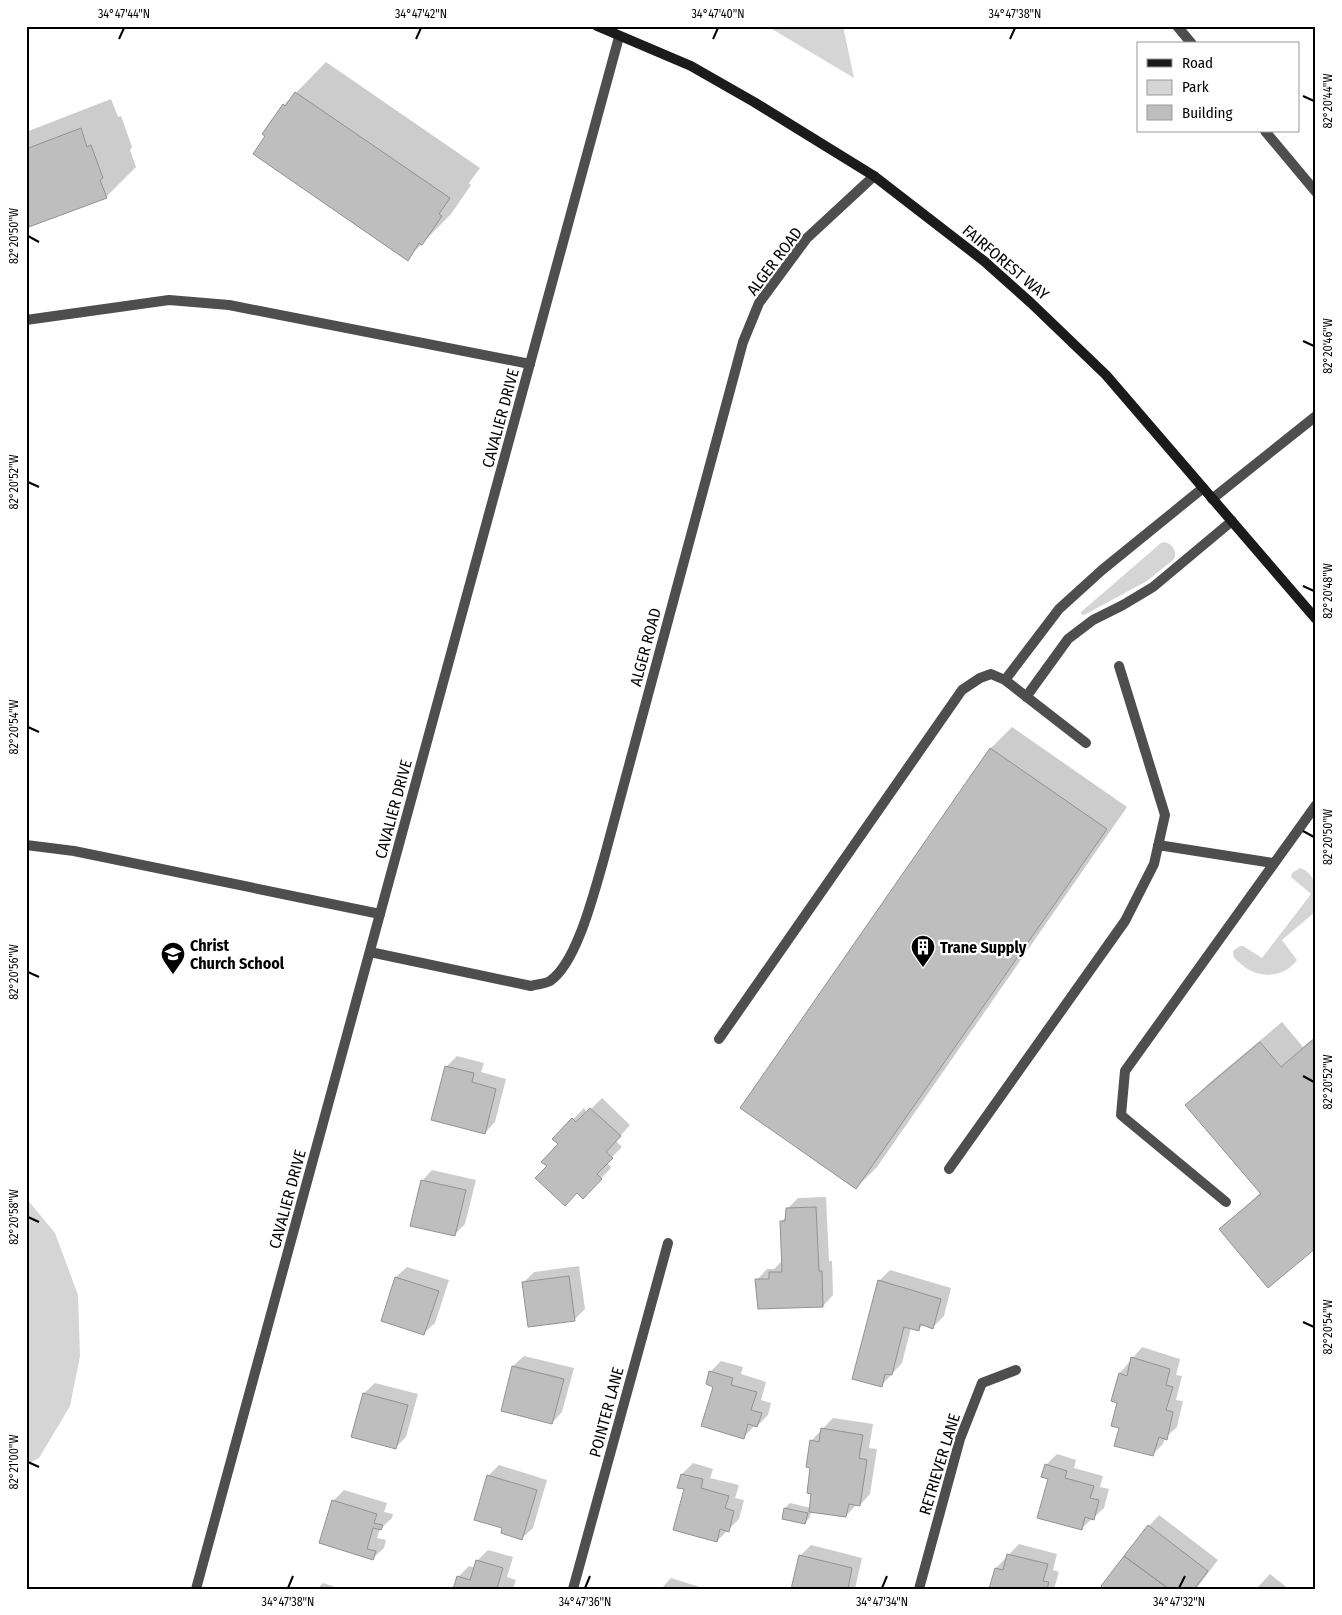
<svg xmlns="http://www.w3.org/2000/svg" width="1342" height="1615" font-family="'Fira Sans Condensed',sans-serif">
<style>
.green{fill:#d5d5d5}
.shadow{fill:#0003}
.building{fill:#bebebe;stroke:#929292}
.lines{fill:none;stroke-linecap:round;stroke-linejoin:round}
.service{stroke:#4e4e4e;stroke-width:10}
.minor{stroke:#4e4e4e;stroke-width:10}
.secondary{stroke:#1b1b1b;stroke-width:10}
.ticks{fill:none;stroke:#000;stroke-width:2}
.labels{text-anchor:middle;stroke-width:4.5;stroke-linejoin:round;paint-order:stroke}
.street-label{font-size:16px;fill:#000;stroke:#fff}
.poi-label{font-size:16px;font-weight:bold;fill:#000;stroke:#fff;text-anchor:start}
.neatline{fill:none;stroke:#000;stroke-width:2}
.ticks-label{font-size:12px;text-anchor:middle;fill:#000}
</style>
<rect width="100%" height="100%" fill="#fff"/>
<path class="green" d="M767 26H843L854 78Z
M1165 542C1172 544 1178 552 1174 559L1147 581 1084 615 1081 614V612L1161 543Z
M1300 868C1319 874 1316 896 1316 911L1282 940 1297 960C1283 979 1257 979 1241 964 1236 960 1233 958 1233 951L1240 946H1243L1262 958 1311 894 1291 877 1292 873Z
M26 1198 55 1233 78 1295 80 1356 70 1406 39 1458 26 1465Z"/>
<path class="shadow" d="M326 62 480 168 469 183 471 185 451 214 407 259 284 105Z
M111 99 118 117 121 116 132 147 130 150 136 167 106 197 26 227V132Z
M1012 727 1127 807 877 1167 856 1188 742 1108 991 748Z
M1282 1022 1303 1047 1316 1036V1246L1221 1229 1261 1192 1187 1105 1208 1084Z
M457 1056 484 1063 481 1072 506 1079 495 1122 485 1133 446 1067Z
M602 1098 630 1125 616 1141 622 1147 607 1162 611 1168 583 1197 548 1166 559 1144 554 1139 584 1108 587 1113Z
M432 1170 476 1180 465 1224 454 1235 422 1181Z
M826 1197 829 1261H832L833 1295 823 1306 757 1280 767 1269H774L781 1262H783L781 1222 787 1216V1209L798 1198Z
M579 1266 585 1309 574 1320 523 1283 534 1272Z
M407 1267 449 1280 435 1323 424 1333 382 1320 396 1277Z
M890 1270 951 1288 944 1316 933 1327 924 1324 919 1329 911 1328 902 1363 881 1386 879 1281Z
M1142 1347 1180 1359 1176 1375 1182 1376 1176 1400 1183 1401 1177 1427 1165 1438 1163 1444 1152 1455 1120 1427 1119 1402 1120 1373Z
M524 1356 574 1368 562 1412 552 1423 502 1410 513 1366Z
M721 1361 743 1367 741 1374 766 1382 761 1400 771 1403 768 1415 757 1426 755 1425 744 1437 710 1372Z
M375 1383 418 1394 406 1437 396 1447 364 1393Z
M833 1418 873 1424 869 1448 877 1449 870 1494 860 1505 857 1504 846 1516 811 1511 810 1517 805 1523 785 1508 790 1503 811 1508V1441Z
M1057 1454 1076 1460 1074 1468 1103 1476 1100 1487 1109 1489 1104 1508 1081 1529 1050 1478 1046 1465Z
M693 1463 713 1469 710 1478 739 1485 735 1498 744 1500 739 1519 717 1541 685 1488 679 1487 682 1474Z
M499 1465 547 1480 533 1528 522 1538 504 1527 488 1476Z
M344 1490 387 1503 384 1512 393 1514 392 1518 380 1529 377 1538 386 1540 384 1548 373 1558 333 1501Z
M1159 1515 1218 1560 1196 1589H1106L1149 1526Z
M1019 1544 1057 1554 1053 1570 1059 1572 1054 1589H990L996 1568Z
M811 1545 862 1558 855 1589H792L800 1556Z
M488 1550 513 1557 507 1577 516 1580 513 1589H454L458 1577 469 1566 475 1568 477 1561Z
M1270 1574 1289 1589H1256Z
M671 1578 706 1589H661Z
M323 1583 341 1589H317Z"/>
<path class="building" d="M295 92 450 198 439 214 442 216 422 245 419 243 408 261 253 154 265 136 262 134 283 104 285 106Z
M81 128 87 147 91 145 103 178 100 180 107 198 26 228V149Z
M990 748 1107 829 856 1189 740 1108Z
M1316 1037V1248L1268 1288 1219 1229 1261 1194 1185 1105 1260 1042 1281 1067Z
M445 1066 474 1073 472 1082 496 1089 485 1134 431 1120Z
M590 1108 621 1136 606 1152 613 1158 597 1174 602 1179 583 1199 577 1193 565 1206 535 1178 547 1166 541 1162 558 1144 552 1139 572 1118 576 1122Z
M421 1180 466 1190 455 1236 410 1226Z
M816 1207 819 1271H822L823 1307 758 1309 755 1279H769V1272H782L780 1221H785L786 1208Z
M569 1276 575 1321 528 1327 522 1282Z
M395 1277 439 1291 424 1335 381 1321Z
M878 1280 941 1299 933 1329 920 1324 919 1331 904 1327 892 1375 885 1374 882 1387 852 1379Z
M1131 1357 1170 1369 1166 1385 1173 1387 1166 1410 1173 1412 1167 1440 1159 1437 1153 1456 1114 1446 1119 1428 1111 1426 1117 1403 1111 1401 1119 1373 1127 1376Z
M512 1366 564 1379 552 1424 501 1411Z
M709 1371 733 1378 731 1385 757 1392 751 1410 762 1413 757 1427 748 1424 744 1439 701 1426 713 1387 706 1384Z
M363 1393 408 1405 396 1449 351 1437Z
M821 1428 863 1435 859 1458 867 1460 860 1506 849 1504 846 1517 809 1512 811 1494 807 1493 810 1468 806 1467 810 1440 819 1442Z
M1045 1464 1067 1471 1065 1478 1094 1486 1090 1498 1099 1500 1094 1520 1085 1517 1082 1530 1037 1518 1048 1479 1041 1477Z
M681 1474 703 1479 701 1488 729 1496 725 1508 734 1511 729 1532 720 1529 717 1542 673 1530 684 1489 677 1488Z
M487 1475 537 1490 522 1540 501 1533 502 1528 474 1520Z
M332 1500 377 1514 374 1523 383 1525 381 1530 373 1528 367 1549 376 1551 373 1560 319 1543Z
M784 1508 808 1513 805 1524 782 1519Z
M1148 1525 1208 1571 1194 1589H1169L1124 1556Z
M1007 1554 1048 1564 1043 1581 1049 1582 1047 1589H989L995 1568 1003 1570Z
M799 1555 852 1568 848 1589H791Z
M1124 1556 1169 1589H1104L1101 1586Z
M476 1560 503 1568 497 1588 499 1589H453L457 1576 470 1580Z"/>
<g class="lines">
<path class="service" d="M1177 26 1192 44
M1265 131 1316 192
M26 320 169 300 229 305 530 364
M1212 499 1316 416
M1005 680 1059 609 1102 570 1203 488
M1026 697 1068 639 1093 620 1123 605 1153 587 1232 521
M26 845 74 851 380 914
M1158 845 1273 863
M719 1039 962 690 980 678 991 674 1005 680 1086 743
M949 1169 1125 921 1154 864 1165 815 1119 666
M1226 1202 1121 1115 1125 1071 1316 805"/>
<path class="minor" d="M370 952 531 986C537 984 545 984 550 981 577 963 594 892 603 862L743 342 759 303 807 238 874 176
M196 1589 619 37
M573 1589 668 1243
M919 1589 960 1439 982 1383 1016 1370"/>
<path class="secondary" d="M597 26 691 66 754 102 874 176 984 261 1031 303 1106 375 1316 619"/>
</g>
<path class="ticks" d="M119 39 124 28M416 39 421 28M713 39 718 28M1010 39 1015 28M1303 96 1314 101M28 236 39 242M1303 341 1314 346M28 482 39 487M1303 586 1314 591M28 727 39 732M1303 831 1314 837M28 972 39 977M1303 1076 1314 1082M28 1217 39 1222M1303 1322 1314 1327M28 1462 39 1467M288 1588 293 1576M585 1588 590 1576M882 1588 887 1576M1179 1588 1185 1576"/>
<defs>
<symbol id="building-pin" viewBox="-11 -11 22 30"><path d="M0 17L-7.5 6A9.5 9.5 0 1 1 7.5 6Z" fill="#000" stroke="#fff"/><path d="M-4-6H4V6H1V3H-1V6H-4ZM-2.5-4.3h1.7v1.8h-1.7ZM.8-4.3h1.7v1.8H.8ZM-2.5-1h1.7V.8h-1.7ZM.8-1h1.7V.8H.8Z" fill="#fff"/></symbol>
<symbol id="school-pin" viewBox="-11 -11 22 30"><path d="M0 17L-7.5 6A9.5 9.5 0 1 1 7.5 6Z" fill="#000" stroke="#fff"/><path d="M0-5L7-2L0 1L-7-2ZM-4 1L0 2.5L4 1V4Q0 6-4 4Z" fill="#fff"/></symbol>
</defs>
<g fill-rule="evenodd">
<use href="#building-pin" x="909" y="933" width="28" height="38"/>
<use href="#school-pin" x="159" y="940" width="28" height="38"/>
</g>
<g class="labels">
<g class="street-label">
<text transform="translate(774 261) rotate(-53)" y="6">ALGER ROAD</text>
<text transform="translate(1006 262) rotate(40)" y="6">FAIRFOREST WAY</text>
<text transform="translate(500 418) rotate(-75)" y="6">CAVALIER DRIVE</text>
<text transform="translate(645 647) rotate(-75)" y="6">ALGER ROAD</text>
<text transform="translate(393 809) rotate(-75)" y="6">CAVALIER DRIVE</text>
<text transform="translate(287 1199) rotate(-75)" y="6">CAVALIER DRIVE</text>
<text transform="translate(606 1412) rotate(-75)" y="6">POINTER LANE</text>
<text transform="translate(939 1464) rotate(-73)" y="6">RETRIEVER LANE</text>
</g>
<g class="poi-label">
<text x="190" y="951">Christ<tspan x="190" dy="18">Church School</tspan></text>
<text x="940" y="953">Trane Supply</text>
</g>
</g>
<rect width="1342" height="1615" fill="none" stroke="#ffffff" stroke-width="55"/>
<rect x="1137" y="42" width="162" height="90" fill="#ffffff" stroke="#999999"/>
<rect x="1147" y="59" width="25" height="8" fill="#1b1b1b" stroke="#999999"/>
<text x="1182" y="68" font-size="15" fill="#000000">Road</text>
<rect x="1147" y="80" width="25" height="15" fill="#d5d5d5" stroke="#999999"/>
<text x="1182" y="92" font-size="15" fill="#000000">Park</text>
<rect x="1147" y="105" width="25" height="15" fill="#bebebe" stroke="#999999"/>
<text x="1182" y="118" font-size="15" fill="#000000">Building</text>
<rect x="28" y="28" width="1286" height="1560" class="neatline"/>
<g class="ticks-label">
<text x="124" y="18">34°47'44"N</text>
<text x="421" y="18">34°47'42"N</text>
<text x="718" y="18">34°47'40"N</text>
<text x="1015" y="18">34°47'38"N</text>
<text transform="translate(1328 101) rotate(-90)" y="4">82°20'44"W</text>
<text transform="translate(14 236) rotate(-90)" y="4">82°20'50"W</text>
<text transform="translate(1328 346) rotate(-90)" y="4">82°20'46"W</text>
<text transform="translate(14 482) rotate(-90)" y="4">82°20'52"W</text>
<text transform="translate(1328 591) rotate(-90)" y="4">82°20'48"W</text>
<text transform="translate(14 727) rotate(-90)" y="4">82°20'54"W</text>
<text transform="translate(1328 837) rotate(-90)" y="4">82°20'50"W</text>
<text transform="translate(14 972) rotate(-90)" y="4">82°20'56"W</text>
<text transform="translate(1328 1082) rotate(-90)" y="4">82°20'52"W</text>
<text transform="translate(14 1217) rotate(-90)" y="4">82°20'58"W</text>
<text transform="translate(1328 1327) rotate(-90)" y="4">82°20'54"W</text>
<text transform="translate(14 1462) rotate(-90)" y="4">82°21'00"W</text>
<text x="288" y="1606">34°47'38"N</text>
<text x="585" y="1606">34°47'36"N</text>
<text x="882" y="1606">34°47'34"N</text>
<text x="1179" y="1606">34°47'32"N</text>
</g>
</svg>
